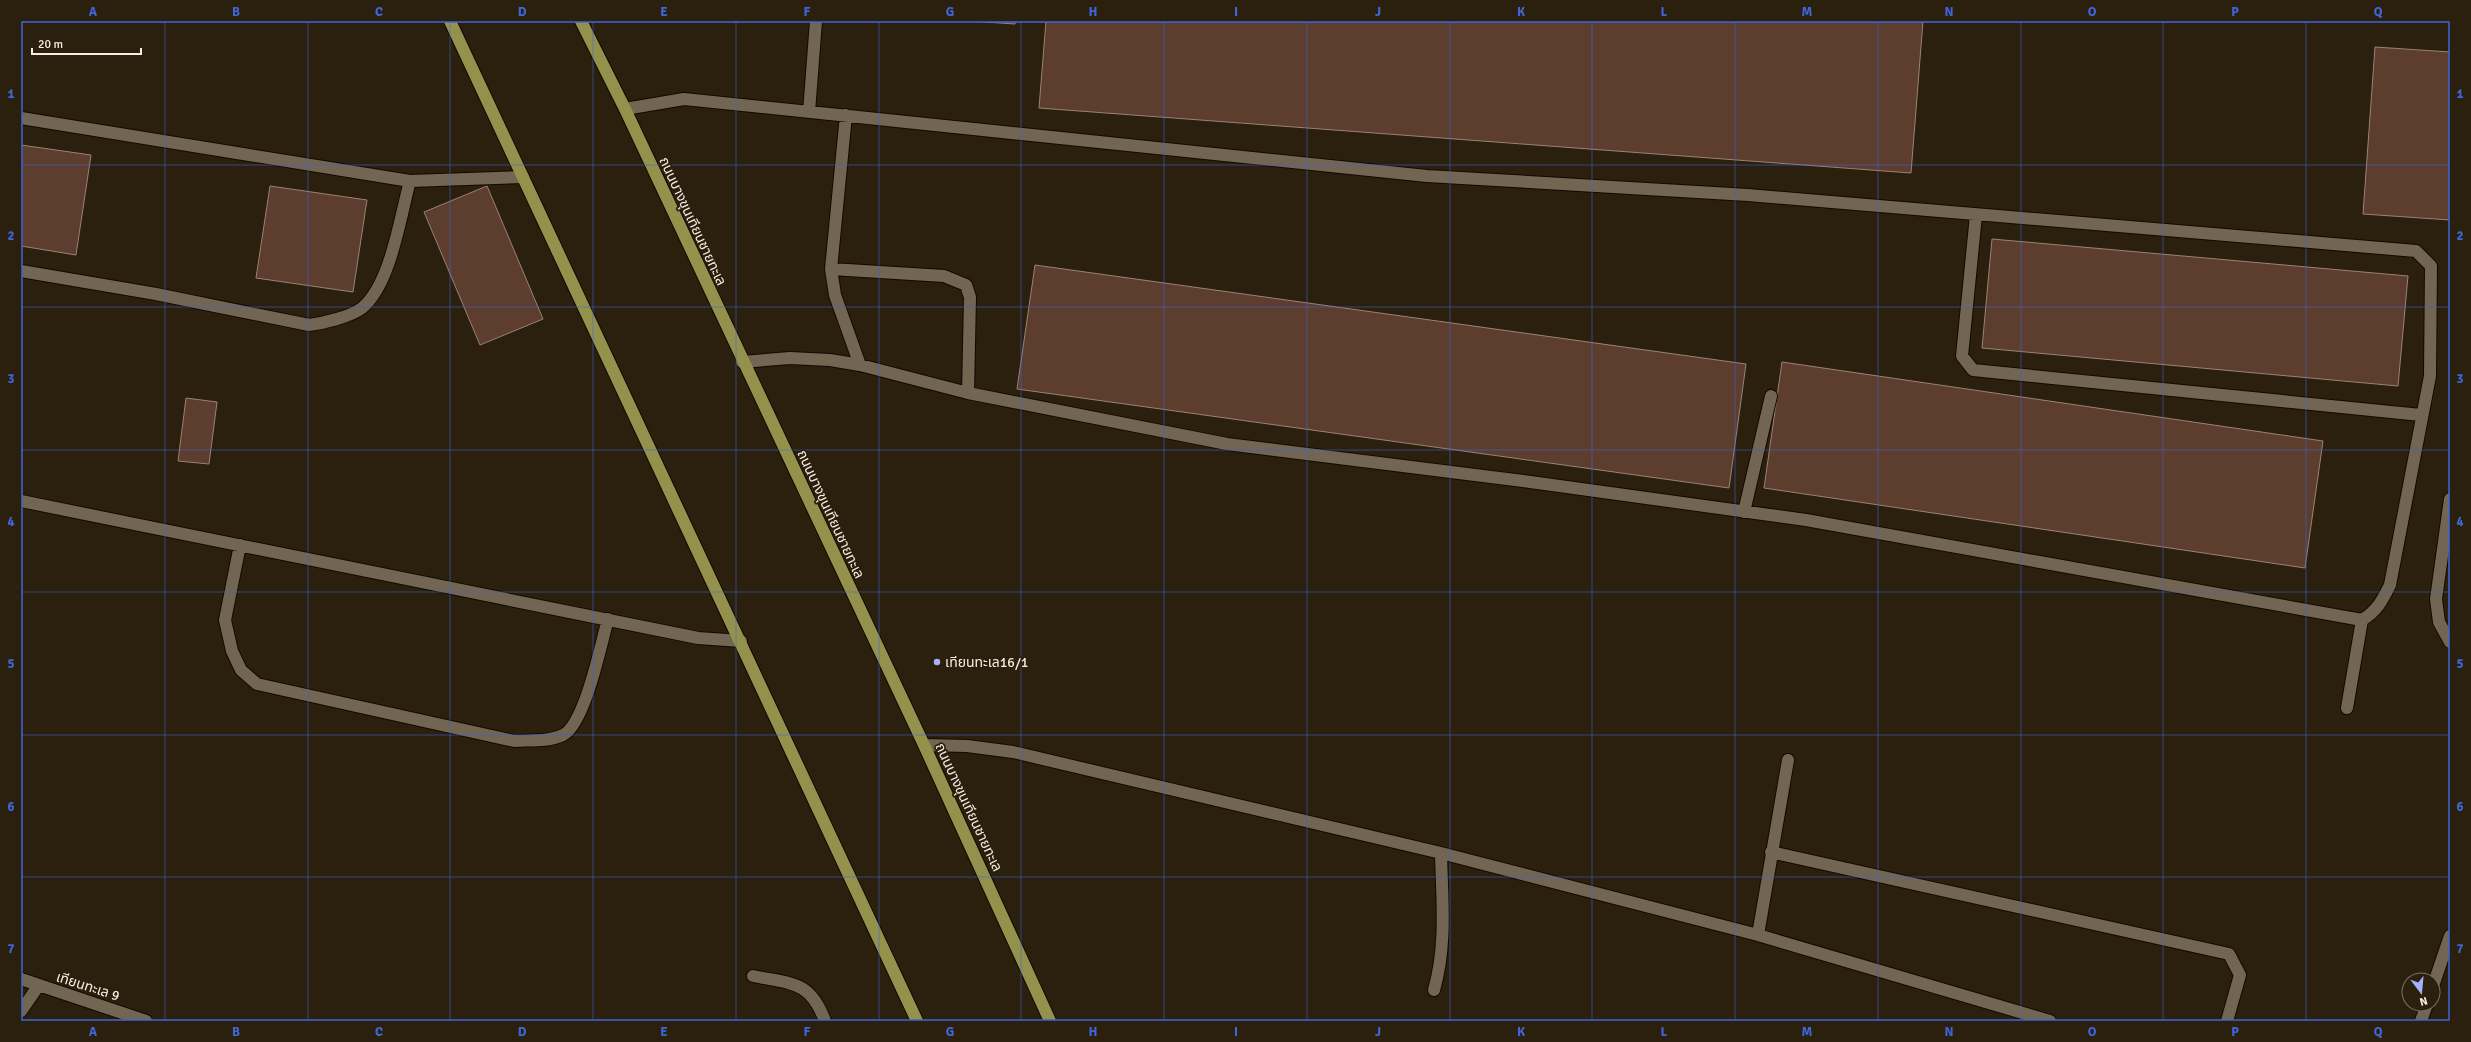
<svg xmlns="http://www.w3.org/2000/svg" width="2471" height="1042" font-family="Signika,'Noto Sans Thai',sans-serif">
<style>
.building{fill:#5c3d2e;stroke:#9b8277}
.lines{fill:none;stroke-linecap:round;stroke-linejoin:round}
.minor-casing{stroke:#130900;stroke-width:14}
.major-casing{stroke:#130900;stroke-width:14}
.minor{stroke:#726551;stroke-width:12}
.major{stroke:#93914b;stroke-width:12}
.grid{fill:none;stroke:#3e66da;stroke-width:1;stroke-opacity:0.55}
.poi-dot{fill:#a3b2fd;stroke:#2b200e;stroke-width:1.5}
.labels{text-anchor:middle;stroke-width:3.5;stroke-linejoin:round;paint-order:stroke}
.street-label{font-size:14px;fill:#f6eee3;stroke:#2b200e}
.poi-label{font-size:14px;fill:#f6eee3;stroke:#2b200e;text-anchor:start}
.neatline{fill:none;stroke:#3e66da;stroke-width:1.5}
.grid-label{font-size:13px;text-anchor:middle;font-weight:bold;fill:#3e66da}
</style>
<rect width="100%" height="100%" fill="#2b200e"/>
<path class="building" d="M970 21H1015V24Z
M1046 21H1923L1911 173 1039 108Z
M2375 47 2450 52V220L2363 214Z
M21 145 91 155 76 255 21 246Z
M270 186 367 200 353 292 256 278Z
M487 186 543 319 480 345 424 212Z
M1992 239 2408 276 2398 386 1982 348Z
M1035 265 1746 364 1729 488 1017 389Z
M1782 362 2323 441 2305 568 1764 488Z
M186 398 217 402 209 464 178 461Z"/>
<g class="lines">
<defs>
<path id="minor" d="M625 109 684 99 1427 176 1748 195 2416 251 2431 266 2430 376 2390 585C2382 601 2377 611 2362 620L1806 520 1523 481 1227 444 968 393 860 365 830 360 790 358 742 362
M809 112 816 21
M846 115 831 269 944 276 966 285 970 297 968 393
M21 118 410 181 523 177
M1976 215 1962 356 1973 370 2421 415
M831 269 835 295 860 365
M21 271 156 294 309 325C324 323 350 317 362 308 391 284 400 217 410 181
M2450 499 2436 599 2439 622 2450 642
M21 501 698 638 741 641
M1744 512 1771 396
M240 545 225 620 232 651 241 670 257 684 514 741C530 740 548 742 563 735 585 724 601 644 608 619
M2347 708 2362 620
M924 745 967 746 1013 752 1441 853 1758 935 2050 1021
M1771 852 2229 954 2240 975 2227 1021
M1758 935 1788 760
M753 976C791 984 810 980 825 1021
M21 979 146 1021
M2433 986 2450 936
M1434 990C1447 945 1442 899 1441 853
M21 1011 39 985
M2421 1021 2427 1004"/>
<path id="major" d="M450 21 917 1021
M581 21 625 109 924 745 1050 1021"/>
</defs>
<use href="#minor" class="minor-casing"/>
<use href="#major" class="major-casing"/>
<use href="#minor" class="minor"/>
<use href="#major" class="major"/>
</g>
<path class="grid" d="M165 21V1021M308 21V1021M450 21V1021M593 21V1021M736 21V1021M879 21V1021M1021 21V1021M1164 21V1021M1307 21V1021M1450 21V1021M1592 21V1021M1735 21V1021M1878 21V1021M2021 21V1021M2163 21V1021M2306 21V1021M21 165H2450M21 307H2450M21 450H2450M21 592H2450M21 735H2450M21 877H2450"/>
<circle class="poi-dot" cx="937" cy="662" r="4"/>
<g class="labels">
<g class="street-label">
<text transform="translate(693 221) rotate(65)" y="5">ถนนบางขุนเทียนชายทะเล</text>
<text transform="translate(831 514) rotate(65)" y="5">ถนนบางขุนเทียนชายทะเล</text>
<text transform="translate(969 807) rotate(65)" y="5">ถนนบางขุนเทียนชายทะเล</text>
<text transform="translate(88 986) rotate(18)" y="5">เทียนทะเล 9</text>
</g>
<g class="poi-label">
<text x="945" y="667">เทียนทะเล16/1</text>
</g>
</g>
<rect width="2471" height="1042" fill="none" stroke="#2b200e" stroke-width="44"/>
<g transform="translate(2421 992) rotate(164)"><circle r="19" fill="#2b200e" stroke="#7c7263"/>
<path d="M0-3L7 15L0 10L-7 15Z" fill="#a3b2fd"/>
<text y="-6" font-size="11" font-weight="bold" text-anchor="middle" fill="#f6eee3">N</text>
</g>
<path d="M32 48v6h109v-6" fill="none" stroke="#f6eee3" stroke-width="2"/>
<text x="38" y="48" font-size="12" fill="#f6eee3" stroke="#2b200e" stroke-width="3" paint-order="stroke">20 m</text>
<rect x="22" y="22" width="2427" height="998" class="neatline"/>
<g class="grid-label">
<text x="93" y="16">A</text>
<text x="236" y="16">B</text>
<text x="379" y="16">C</text>
<text x="522" y="16">D</text>
<text x="664" y="16">E</text>
<text x="807" y="16">F</text>
<text x="950" y="16">G</text>
<text x="1093" y="16">H</text>
<text x="1236" y="16">I</text>
<text x="1378" y="16">J</text>
<text x="1521" y="16">K</text>
<text x="1664" y="16">L</text>
<text x="1807" y="16">M</text>
<text x="1949" y="16">N</text>
<text x="2092" y="16">O</text>
<text x="2235" y="16">P</text>
<text x="2378" y="16">Q</text>
<text x="11" y="98">1</text>
<text x="2460" y="98">1</text>
<text x="11" y="240">2</text>
<text x="2460" y="240">2</text>
<text x="11" y="383">3</text>
<text x="2460" y="383">3</text>
<text x="11" y="526">4</text>
<text x="2460" y="526">4</text>
<text x="11" y="668">5</text>
<text x="2460" y="668">5</text>
<text x="11" y="811">6</text>
<text x="2460" y="811">6</text>
<text x="11" y="953">7</text>
<text x="2460" y="953">7</text>
<text x="93" y="1036">A</text>
<text x="236" y="1036">B</text>
<text x="379" y="1036">C</text>
<text x="522" y="1036">D</text>
<text x="664" y="1036">E</text>
<text x="807" y="1036">F</text>
<text x="950" y="1036">G</text>
<text x="1093" y="1036">H</text>
<text x="1236" y="1036">I</text>
<text x="1378" y="1036">J</text>
<text x="1521" y="1036">K</text>
<text x="1664" y="1036">L</text>
<text x="1807" y="1036">M</text>
<text x="1949" y="1036">N</text>
<text x="2092" y="1036">O</text>
<text x="2235" y="1036">P</text>
<text x="2378" y="1036">Q</text>
</g>
</svg>
